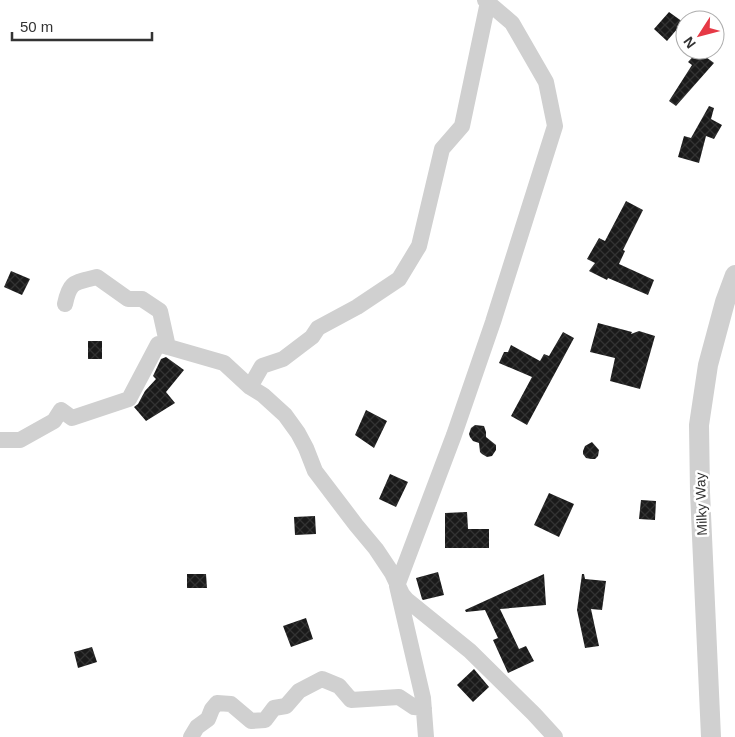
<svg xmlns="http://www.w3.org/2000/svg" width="735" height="737" font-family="Helvetica,sans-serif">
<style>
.building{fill:url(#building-cross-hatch)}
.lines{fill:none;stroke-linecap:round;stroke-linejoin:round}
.minor{stroke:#d0d0d0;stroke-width:16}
.tertiary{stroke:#d0d0d0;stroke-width:20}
.labels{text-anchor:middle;stroke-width:5;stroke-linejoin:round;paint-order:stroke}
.street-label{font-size:14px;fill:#333;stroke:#fff}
</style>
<defs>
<pattern id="building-cross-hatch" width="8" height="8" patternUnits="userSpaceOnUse" patternTransform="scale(1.25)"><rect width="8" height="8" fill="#1a1a1a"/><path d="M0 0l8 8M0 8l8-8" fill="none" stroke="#333"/></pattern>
</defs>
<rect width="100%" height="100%" fill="#fff"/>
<path class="building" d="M669 12 683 22 667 41 654 29Z
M698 51 714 63 676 106 669 101 692 65 688 62Z
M709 106 714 108 711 119 722 125 714 139 706 136 699 163 678 157 684 136 691 138Z
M626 201 643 210 623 250 625 251 619 264 654 280 648 295 608 278 607 280 589 271 595 263 587 259 599 238 605 241Z
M11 271 30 279 22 295 4 287Z
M598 323 632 332 631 334 639 331 655 336 640 389 610 381 615 358 590 352Z
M563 332 574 338 527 425 511 416 532 377 499 363 504 352H508L511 345 540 361 544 354 549 356Z
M88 341H102V359H88Z
M166 357 184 370 166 392 175 403 146 421 134 407 138 404 145 391 156 379 153 376 161 359Z
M366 410 387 421 374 448 355 435Z
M475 425 484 426 486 432V437L496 445V450L492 456 487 457 482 454 480 452 479 443 473 441 470 437 469 434 471 428Z
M592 442 599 450 598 456 595 459H591L586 458 583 454V451L585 446Z
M390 474 408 482 396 507 379 499Z
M549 493 574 504 559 537 534 525Z
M641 500 656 501 655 520 639 519Z
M467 512 468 529H489V548H445V513Z
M315 516 316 534 295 535 294 517Z
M438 572 444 595 423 600 422 599 416 578Z
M187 574H206L207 588H187Z
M544 574 546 605 500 609 519 649 526 646 534 661 508 673 493 640 498 638 485 610 466 612 465 610Z
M582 574H584L585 579 606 581 602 610 591 609 599 646 585 648 577 610Z
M306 618 313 639 291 647 283 626Z
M92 647 97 662 78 668 74 652Z
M474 669 489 687 473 702 457 685Z"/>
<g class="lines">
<path class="minor" d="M65 304C70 280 75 283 97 277L128 299H142L160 311 168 347
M250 387 262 366 283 359 312 337 318 328 357 307 399 279 419 246 442 149 462 126 488 2
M0 440H20L54 421 61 410 72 418 129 399 158 344 224 363 250 387 263 395 285 415 298 433 306 448 315 471 356 525 376 549 392 573 402 594 407 600 470 651 534 714 555 737
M191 737 197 727 208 719 212 709 217 703 231 704 251 721 265 720 274 708 286 706 299 691 322 679 339 686 351 700 399 697 414 707 424 708
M426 737 423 698 397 586 454 435 493 322 555 126 546 82 512 23 485 0"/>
<path class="tertiary" d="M711 737 700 492 699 425 708 365 725 302 735 275"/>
</g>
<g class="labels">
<g class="street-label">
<text transform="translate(701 504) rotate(-92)" y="5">Milky Way</text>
</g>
</g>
<g transform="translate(700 35) rotate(234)"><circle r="24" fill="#ffffff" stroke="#adadad"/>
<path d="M0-4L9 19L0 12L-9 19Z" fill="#e63946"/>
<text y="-8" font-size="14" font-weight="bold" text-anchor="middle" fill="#333333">N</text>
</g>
<path d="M12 32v8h140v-8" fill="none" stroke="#333333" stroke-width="2.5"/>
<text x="20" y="32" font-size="15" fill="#333333" stroke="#ffffff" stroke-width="4" paint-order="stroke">50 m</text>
</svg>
